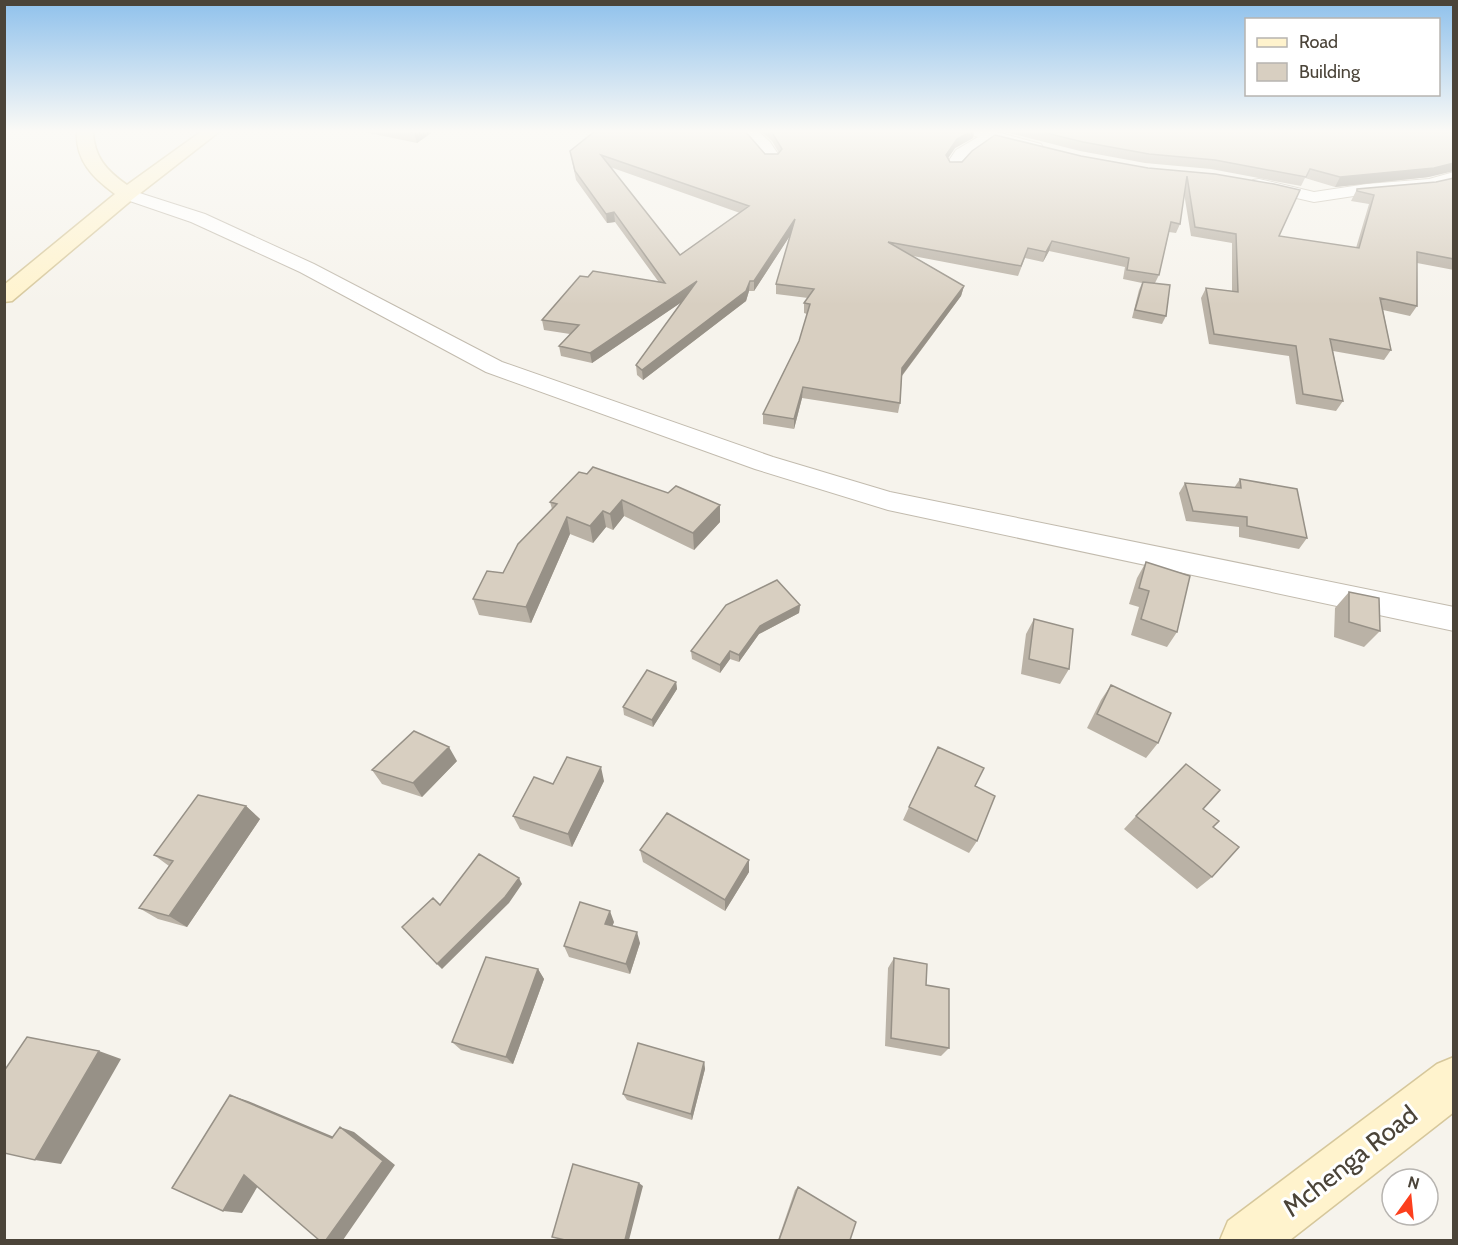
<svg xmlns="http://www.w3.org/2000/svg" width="1458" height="1245" font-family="Cabin,sans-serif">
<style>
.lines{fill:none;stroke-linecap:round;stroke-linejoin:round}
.street-casing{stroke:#c2bbae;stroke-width:2}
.secondary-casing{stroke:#d6c79b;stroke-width:3}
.street{fill:#fff;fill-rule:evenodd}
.secondary{fill:#fff3cd;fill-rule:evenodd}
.wall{fill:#bab2a6;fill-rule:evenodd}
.shaded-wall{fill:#979187}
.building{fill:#d8cfc1;stroke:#979187;stroke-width:1.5;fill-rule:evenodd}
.labels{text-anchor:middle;stroke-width:6;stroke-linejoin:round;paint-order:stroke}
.near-street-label{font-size:26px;fill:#4b4439;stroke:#fff}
</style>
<rect width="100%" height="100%" fill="#f6f3ec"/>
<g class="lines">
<defs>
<path id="street" d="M741 131H758L770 142 780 157 778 161H766Z
M967 131H993L1041 144 1043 147 1035 152 993 141 968 158 960 169H948L946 165 956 150 978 137 969 134Z
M1454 172V183L1430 189 1367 194 1314 202 1253 188 1250 184 1253 180 1259 179 1314 192 1367 184 1429 179Z
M127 189 205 214 314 264 502 362 773 457 890 492 1454 607V631L888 510 755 469 486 372 300 272 191 222 121 198 118 194 121 190Z"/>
<path id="secondary" d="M77 131H93C94 157 106 170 127 185L202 131H220L134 198 12 301 4 302V285L115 194C93 178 75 160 77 131Z
M1454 1057V1112L1290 1240H1220L1228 1221 1437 1064Z"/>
</defs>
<use href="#street" class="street-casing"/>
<use href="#secondary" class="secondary-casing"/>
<use href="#street" class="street"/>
<use href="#secondary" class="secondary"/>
</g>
<path class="wall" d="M359 131H434L417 143Z
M761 131H974L973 138 955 148 948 158 950 162 1081 156 1148 168 1215 174 1279 236 1356 248 1369 204 1351 201 1357 189 1436 182 1454 178V270L1417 263V306L1410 316 1383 310 1391 350 1384 360 1333 351 1343 401 1336 411 1296 404 1289 356 1209 344 1201 298 1206 288 1232 291V243L1191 236 1184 193 1180 224 1176 233 1169 232 1159 275 1155 283 1166 316 1162 324 1132 318 1139 290 1142 283 1123 279 1125 267 1049 251 1043 262 1025 258 1018 276 913 256 964 286 961 296 902 376 900 403 898 413 802 398 794 429 763 424V414L799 341 807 314 804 313V303L808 298 776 294V284L791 234 754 291H749L746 301 643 380 637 375 636 365 683 301 592 363 561 356 559 346 570 334 544 330 542 320 588 277 658 281 615 222 607 223 576 180 570 151 778 154 779 153 772 141ZM610 167 740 213 680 255Z
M1001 131H1080L1087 132H1098L1429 177 1335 187 1305 178 1301 186 1211 169 1145 163 1080 151Z
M579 472 720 522 694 550 624 516 613 530 606 527 593 543 570 534 531 623 479 615 473 599 503 573 552 509 550 502Z
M1240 479 1307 538 1299 549 1239 537V527L1186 521 1179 493 1185 483 1234 488Z
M1146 562 1177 632 1167 647 1131 635 1139 607 1129 604 1137 578Z
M1349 592 1380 631 1364 647 1334 637 1335 608Z
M800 605 799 613 759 634 739 662 730 659 720 673 692 659 691 651Z
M1034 619 1069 669 1060 684 1021 674 1026 634Z
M676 682 677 689 653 727 624 715 623 707Z
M1111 685 1158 743 1146 758 1087 728 1101 700Z
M457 761 422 797 382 784 372 770Z
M604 781 572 847 520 829 513 816 553 784Z
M975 786 977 841 969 853 903 820 909 807Z
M246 806 260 819 187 927 158 919 139 908 169 866 154 855Z
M1203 809 1212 877 1197 889 1124 829 1136 816Z
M640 850 749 860V872L725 911 643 862Z
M614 922 612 926 640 943 630 974 569 957 564 946Z
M894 958 926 985 949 1048 941 1056 885 1046 888 968Z
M538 969 544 979 513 1064 461 1050 452 1042Z
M704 1062 705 1069 692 1120 627 1100 623 1094Z
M798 1187 850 1240H778L795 1190Z"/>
<path class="shaded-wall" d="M418 131H434L417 143 414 133Z
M971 131H974L973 138 955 148 944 164 946 155 957 139Z
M1454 163V171L1429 177 1335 187 1340 177Z
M614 212 615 222 607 223 606 214Z
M795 219V228L754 291V281Z
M1052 241 1049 251 1043 262 1046 252Z
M697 281 698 291 592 363 590 353Z
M750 281 749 291 746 301 643 380 642 370Z
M964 286 961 296 900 378 902 368Z
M803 387 802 398 794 429V419Z
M622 500 624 516 613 530 610 514Z
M720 505V522L694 550 693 533Z
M603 511 606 527 593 543 590 526Z
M567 517 570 534 531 623 526 607Z
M800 605 799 613 759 634 739 662V655L760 626Z
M730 651V659L720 673V665Z
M676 682 677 689 653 727 652 720Z
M449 747 457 761 422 797 413 783Z
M601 767 604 781 572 847 568 834Z
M246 806 260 819 187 927 169 916Z
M749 860V872L725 911V900Z
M519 878 522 884 509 903 442 969 437 964Z
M610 911 614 922 609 935 605 924Z
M637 932 640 943 630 974 626 964Z
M538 969 544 979 513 1064 506 1057Z
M99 1051 121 1059 61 1164 35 1160Z
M704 1062 705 1069 692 1120 691 1114Z
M230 1095 248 1101 346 1142 332 1138Z
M340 1127 354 1132 395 1165 343 1240H326Z
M244 1175 262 1179 242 1213 223 1211Z
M639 1183 643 1186 629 1240H625Z"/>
<path class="building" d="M404 131H418L414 133Z
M595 131H745L765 154H778L782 149 771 131H971L957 139 946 155 950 162H962L972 151 995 135 1081 156 1148 168 1215 174 1274 184 1300 190 1279 236 1359 248 1374 195 1357 191V189L1436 182 1454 178V259L1417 252V306L1380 298 1391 350 1330 339 1343 401 1303 394 1296 346 1214 334 1206 288 1238 292 1236 234 1195 227 1187 176 1180 224 1171 222 1159 275 1127 270 1129 258 1052 241 1046 252 1028 248 1021 266 888 242 964 286 902 368 900 403 803 387 794 419 763 414 799 341 810 304 804 303 814 289 776 284 795 219 754 281H750L746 291 642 370 636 365 697 281 590 353 559 346 579 325 542 320 580 276 588 277 593 271 665 283 614 212 606 214 575 171 570 151ZM601 155 749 206 680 255Z
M1038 131H1080L1087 132 1089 131 1098 132V131H1454V163L1434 168 1340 177 1310 169 1306 177 1215 160 1149 154 1083 142Z
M1143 282 1170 285 1166 316 1135 310Z
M593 467 668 493 676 486 720 505 693 533 622 500 610 514 603 511 590 526 567 517 526 607 473 599 487 571 503 573 518 544 557 504 550 502 579 472 587 474Z
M1240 479 1297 489 1307 538 1247 526V517L1193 511 1185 483 1241 488Z
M1146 562 1190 576 1177 632 1141 619 1149 591 1139 588Z
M777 580 800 605 760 626 739 655 730 651 720 665 691 651 726 605Z
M1349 592 1379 598 1380 631 1349 622Z
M1034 619 1073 629 1069 669 1029 659Z
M647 670 676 682 652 720 623 707Z
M1111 685 1171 713 1158 743 1097 714Z
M414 731 449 747 413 783 372 770Z
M938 747 984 768 975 786 995 796 977 841 909 807Z
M567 757 601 767 568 834 513 816 534 777 553 784Z
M1186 764 1220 790 1203 809 1219 821 1213 827 1239 847 1212 877 1136 816Z
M198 795 246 806 169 916 139 908 173 861 154 855Z
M667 813 749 860 725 900 640 850Z
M479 854 519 878 505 897 437 964 402 927 433 898 440 905Z
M580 902 610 911 605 924 637 932 626 964 564 946Z
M486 957 538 969 506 1057 452 1042Z
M894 958 927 964 926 985 949 989V1048L891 1038Z
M27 1037 99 1051 35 1160 4 1153V1071Z
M638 1043 704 1062 691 1114 623 1094Z
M230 1095 332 1138 340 1127 383 1161 326 1240H319L244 1175 223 1211 172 1188Z
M573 1164 639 1183 625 1240H565L552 1237Z
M798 1187 856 1222 850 1240H779Z"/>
<linearGradient id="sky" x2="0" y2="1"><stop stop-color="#8fc1ec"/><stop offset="0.43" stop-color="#fbfaf6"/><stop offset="1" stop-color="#fbfaf6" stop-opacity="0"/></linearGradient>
<rect width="1458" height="305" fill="url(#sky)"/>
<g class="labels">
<g class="near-street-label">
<text transform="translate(1350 1161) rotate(-38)" y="9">Mchenga Road</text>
</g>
</g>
<rect width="1458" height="1245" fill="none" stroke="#4b4439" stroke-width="12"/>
<rect x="1245" y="18" width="195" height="78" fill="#ffffff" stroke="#b7b4b0" stroke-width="1.5"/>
<rect x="1257" y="38" width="30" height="9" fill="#fff3cd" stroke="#b7b4b0" stroke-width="1.5"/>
<text x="1299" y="48" font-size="18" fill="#4b4439">Road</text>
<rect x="1257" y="63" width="30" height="18" fill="#d8cfc1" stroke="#b7b4b0" stroke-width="1.5"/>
<text x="1299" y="78" font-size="18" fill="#4b4439">Building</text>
<g transform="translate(1410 1197) rotate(15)"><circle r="28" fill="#ffffff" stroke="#b7b4b0" stroke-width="1.5"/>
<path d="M0-4.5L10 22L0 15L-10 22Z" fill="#fc3f1d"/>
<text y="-9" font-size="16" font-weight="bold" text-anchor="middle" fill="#4b4439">N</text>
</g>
</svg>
